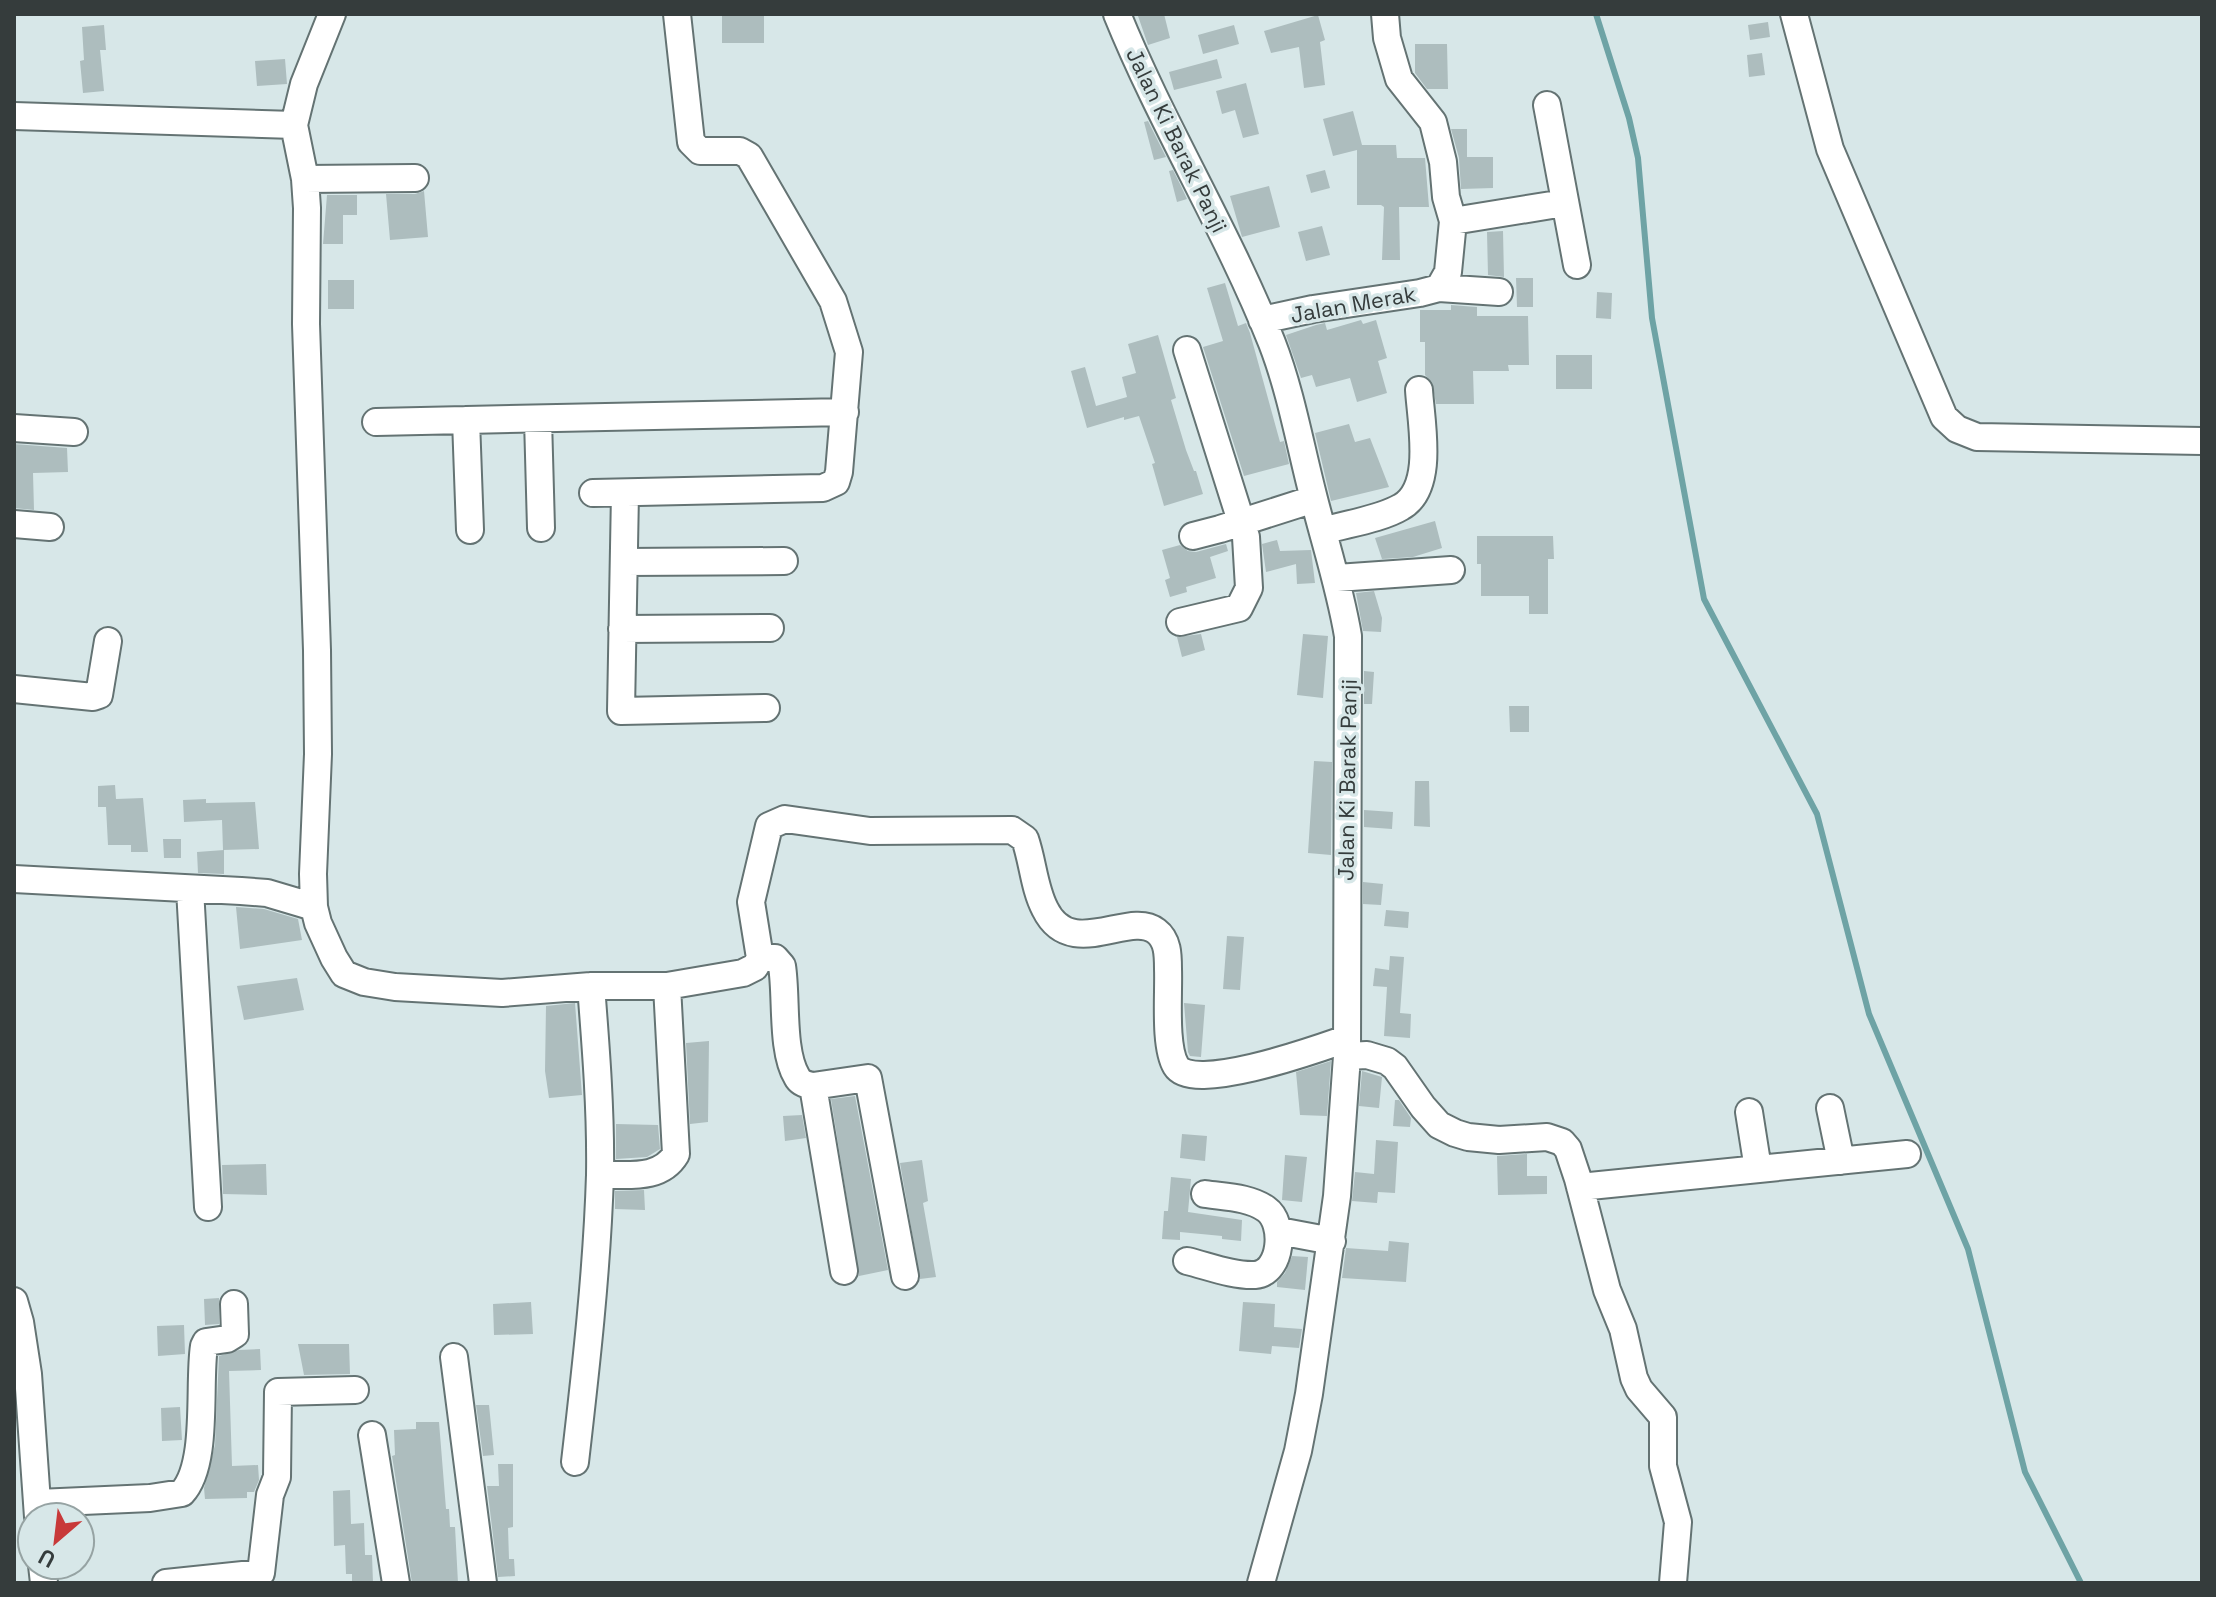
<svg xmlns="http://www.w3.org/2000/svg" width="2216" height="1597" font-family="'Space Grotesk',sans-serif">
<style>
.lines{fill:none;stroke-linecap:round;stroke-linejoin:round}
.stream{stroke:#6ea3a5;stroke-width:6}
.building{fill:#adbdbe}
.minor-casing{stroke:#647373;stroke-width:30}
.minor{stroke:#fff;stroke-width:26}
.labels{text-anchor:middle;stroke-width:7;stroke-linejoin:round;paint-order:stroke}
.street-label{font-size:22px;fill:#353c3c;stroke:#d7e7e8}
</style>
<rect width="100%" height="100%" fill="#d7e7e8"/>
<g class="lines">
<path class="stream" d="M1596 14 1629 118 1638 158 1652 318 1704 599 1817 814 1869 1014 1968 1249 2025 1472 2081 1583"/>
</g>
<path class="building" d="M722 14H764V43H722Z
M1146 14H1164L1170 38 1148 45 1138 16Z
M1318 15 1325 40 1320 42 1325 85 1304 88 1299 47 1271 53 1264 31Z
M1768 22 1770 37 1750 40 1748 25Z
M104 25 106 50H100L104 91 83 93 80 61 84 60 82 27Z
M1234 25 1239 44 1203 54 1198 35Z
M1415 44H1447L1448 89H1427L1415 73Z
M1762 53 1765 75 1749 77 1747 55Z
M285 59 287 84 257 86 255 61Z
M1217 59 1222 78 1174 90 1169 72Z
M1246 83 1259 134 1243 138 1235 110 1222 114 1216 91Z
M1353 111 1362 145H1396L1397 158H1425L1429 207H1399L1400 260H1382L1384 207 1381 205H1357V150L1333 156 1323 119Z
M1148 121 1166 157 1154 160 1144 122Z
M1451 129H1467V157H1493V188L1461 189 1459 158Z
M1173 170 1181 186 1187 199 1177 202 1169 171Z
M1325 170 1330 188 1311 193 1306 175Z
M1269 186 1280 227 1242 237 1230 196Z
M424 191 428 237 390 240 386 194H415Z
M327 195H357V215H343V244H323Z
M1322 226 1330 255 1306 261 1298 232Z
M1503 231 1504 277 1488 275 1487 232Z
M1516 278H1533V307H1517Z
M328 280H354V309H328Z
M1225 283 1238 326 1246 323 1250 333 1280 442 1284 441 1289 464 1244 476 1203 347 1223 341 1207 288Z
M1597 292 1612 293 1611 319 1596 318Z
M1451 305 1477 307V316H1528L1529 365H1508L1509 371H1473L1474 404H1436L1432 382 1425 375V342H1420V310H1451Z
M1361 320 1363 324 1376 320 1387 358 1378 361 1387 393 1357 402 1350 378 1316 387 1312 375 1301 378 1286 335 1316 325 1325 323 1327 330Z
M1158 335 1176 398 1171 400 1186 450 1194 471H1196L1203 494 1164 506 1152 464 1155 463 1139 416 1124 420V417L1087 428 1071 371 1085 367 1096 406 1127 397 1122 377 1136 373 1128 344Z
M1556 355H1592V389H1556Z
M1349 424 1355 442 1370 438 1389 487 1331 501 1315 433Z
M14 444 67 448 68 472 33 473 34 510 14 508Z
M1435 521 1442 548 1413 557 1382 559 1375 538Z
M1477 536H1553L1554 559H1548V614H1529V596H1481V564H1477Z
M1277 540 1280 551 1311 550 1315 583 1297 584 1296 564 1266 572 1262 544Z
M1226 544 1228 551 1210 557 1216 578 1186 587 1187 592 1170 597 1165 580 1170 578 1162 550 1180 545 1188 551 1196 552Z
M1374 591 1382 618 1381 632 1363 631 1356 593Z
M1201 634 1205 650 1182 657 1177 637Z
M1303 634 1328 636 1323 698 1297 695Z
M1364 671 1374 672 1372 704H1364Z
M1509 706H1529V732H1510Z
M1314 761 1332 762 1331 855 1308 853Z
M1415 781H1429L1430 827 1414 826Z
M115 785 116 799 143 798 148 852H131V845H108L106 807H98V786Z
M206 799V803L255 802 259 849 223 850 222 820 184 822 183 800Z
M1364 810 1393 812 1392 829 1364 827Z
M163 839H181V858H164Z
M224 850V874L198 873 197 852Z
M1363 882 1383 884 1381 905 1363 904Z
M236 907 264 909 298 919 302 940 240 949Z
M1386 910 1409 912 1408 928 1384 926Z
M1227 936 1244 937 1240 990 1223 989Z
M1390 956 1404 957 1400 1013 1411 1014 1410 1038 1384 1036 1387 987 1373 986 1375 968 1389 970Z
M297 978 304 1010 244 1020 237 986Z
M575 1003 582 1095 549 1098 545 1071 546 1006Z
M1184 1003 1205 1005 1201 1057 1190 1056 1188 1052Z
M709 1041 708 1122 690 1124 686 1043Z
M1331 1061 1327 1116 1300 1115 1296 1072Z
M1362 1071 1382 1077 1379 1108 1359 1106Z
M855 1096 888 1270 859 1276 831 1099Z
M1395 1100H1399L1411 1118 1410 1127 1393 1126Z
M802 1115 806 1138 785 1141 783 1116Z
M616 1124 658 1125 660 1149 647 1157 616 1159Z
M1182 1134 1207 1136 1205 1161 1180 1158Z
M1376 1140 1398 1142 1395 1193 1378 1192 1377 1203 1352 1201 1355 1172 1374 1174Z
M1527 1154V1176H1547V1194L1498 1195 1497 1156Z
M1285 1155 1307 1157 1302 1202 1282 1200Z
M922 1160 928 1201 923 1203 936 1277 920 1279 900 1163Z
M266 1164 267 1195 223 1194 222 1165Z
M1171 1177 1191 1179 1188 1212 1242 1220 1241 1241 1222 1239V1236L1180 1232V1240L1162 1239 1164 1211H1168Z
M644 1190 645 1210 615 1209V1191Z
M1389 1241 1409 1243 1406 1282 1342 1278 1346 1248 1388 1251Z
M1292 1256 1308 1257 1305 1290 1277 1287V1282L1285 1273Z
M219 1298V1324L205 1325 204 1299Z
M531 1302 533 1334 494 1335 493 1304Z
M1243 1302 1275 1304 1274 1327 1302 1329 1299 1348 1272 1346 1271 1354 1239 1351Z
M184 1325 185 1354 158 1356 157 1326Z
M298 1344H349L350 1374 304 1375Z
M260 1349 261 1370 229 1371 232 1466 258 1465 259 1480 254 1492H247V1498L205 1499 204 1488 215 1445 219 1356 239 1350Z
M476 1405H489L494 1455 483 1456Z
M180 1407 182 1440 162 1441 161 1408Z
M416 1422H439L446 1509H449L450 1527H455L458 1583H412L392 1456 395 1455 394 1430 416 1429Z
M498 1464H513V1527L508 1528 509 1559H514L515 1576 498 1577 487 1486H499Z
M350 1490 351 1524 364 1523 365 1555H372L373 1583H352V1574H346L345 1545 334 1546 333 1491Z"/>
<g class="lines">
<defs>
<path id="minor" d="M332 14 304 84 294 125 305 179 307 208 306 324 317 650 318 754 313 874 314 907 318 923 334 958 344 974 364 982 395 987 502 993 591 986H667L743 973 755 967 760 958 751 902 769 826 785 819 870 831 1012 830 1025 839C1033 862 1034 888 1045 909 1071 962 1129 910 1156 931 1168 940 1168 955 1168 969 1169 994 1164 1046 1176 1066 1193 1094 1320 1048 1346 1039
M1117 14C1163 127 1227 230 1272 343 1291 392 1300 445 1313 495 1325 543 1340 588 1348 636L1347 1056 1337 1196 1309 1394 1298 1451 1261 1583
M1794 14 1830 149 1944 417 1957 429 1977 437 2202 441
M1547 105 1577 265
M14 116 294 125
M305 179 415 178
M1453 221 1564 203
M1439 288 1499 292
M1262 320 1313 309 1420 293 1439 288 1448 272 1453 221 1446 197 1443 162 1433 122 1399 79 1387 38 1385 14
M538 419 541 528
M376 422 466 420
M14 428 74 432
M593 493 823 488 836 482 839 472 849 352 833 301 749 156 740 151H700L691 142 677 14
M625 493 621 711 766 708
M14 524 50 527
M470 530 466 420 845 412
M1323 531C1346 524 1381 519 1401 507 1435 488 1421 423 1419 390
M1193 536 1220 529 1314 499
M624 562 784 561
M1337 578 1451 570
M1180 622 1239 608 1249 588 1246 537 1187 350
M622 629 770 628
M14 689 93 697 99 695 108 641
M14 879 241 891 267 893 314 907
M190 889 208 1207
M760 958H775L782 966C787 997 781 1051 797 1077 800 1083 807 1085 813 1086L868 1078 905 1276
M1347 1056 1367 1055 1387 1061 1395 1067 1423 1107 1439 1125 1455 1133 1468 1137 1499 1140 1547 1137 1562 1142 1568 1149 1578 1179 1607 1290 1623 1329 1634 1378 1639 1389 1663 1417V1466L1678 1522 1673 1583
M813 1086 844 1271
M1830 1108 1841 1161
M1749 1112 1758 1169
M600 1175C627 1174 660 1181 676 1154L667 986
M1580 1187 1907 1154
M1279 1231 1332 1241
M1187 1261C1208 1266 1233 1276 1255 1275 1282 1273 1286 1223 1266 1209 1249 1197 1225 1197 1205 1194
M14 1301 20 1322 28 1374 38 1517
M454 1357 483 1583
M372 1435 396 1583
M575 1462C586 1367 597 1271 600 1175 601 1112 596 1049 591 986
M38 1503 150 1498 182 1493C209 1464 198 1384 204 1346L206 1342 227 1339 235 1334 234 1304
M42 1565 44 1583
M166 1583 261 1573 270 1495 277 1477 278 1392 355 1390"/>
</defs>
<use href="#minor" class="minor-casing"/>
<use href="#minor" class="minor"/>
</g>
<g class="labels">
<g class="street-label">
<text transform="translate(1177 140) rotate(64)" y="8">Jalan Ki Barak Panji</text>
<text transform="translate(1353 304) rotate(-10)" y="8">Jalan Merak</text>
<text transform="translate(1347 780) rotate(-89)" y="8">Jalan Ki Barak Panji</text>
</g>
</g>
<rect width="2216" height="1597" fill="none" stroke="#353c3c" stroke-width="32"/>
<g transform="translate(56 1541) rotate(208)"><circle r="38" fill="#d7e7e8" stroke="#96a3a3" stroke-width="2"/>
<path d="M0-6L14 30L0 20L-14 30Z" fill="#c83939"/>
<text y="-12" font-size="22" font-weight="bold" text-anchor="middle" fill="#353c3c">U</text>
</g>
</svg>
